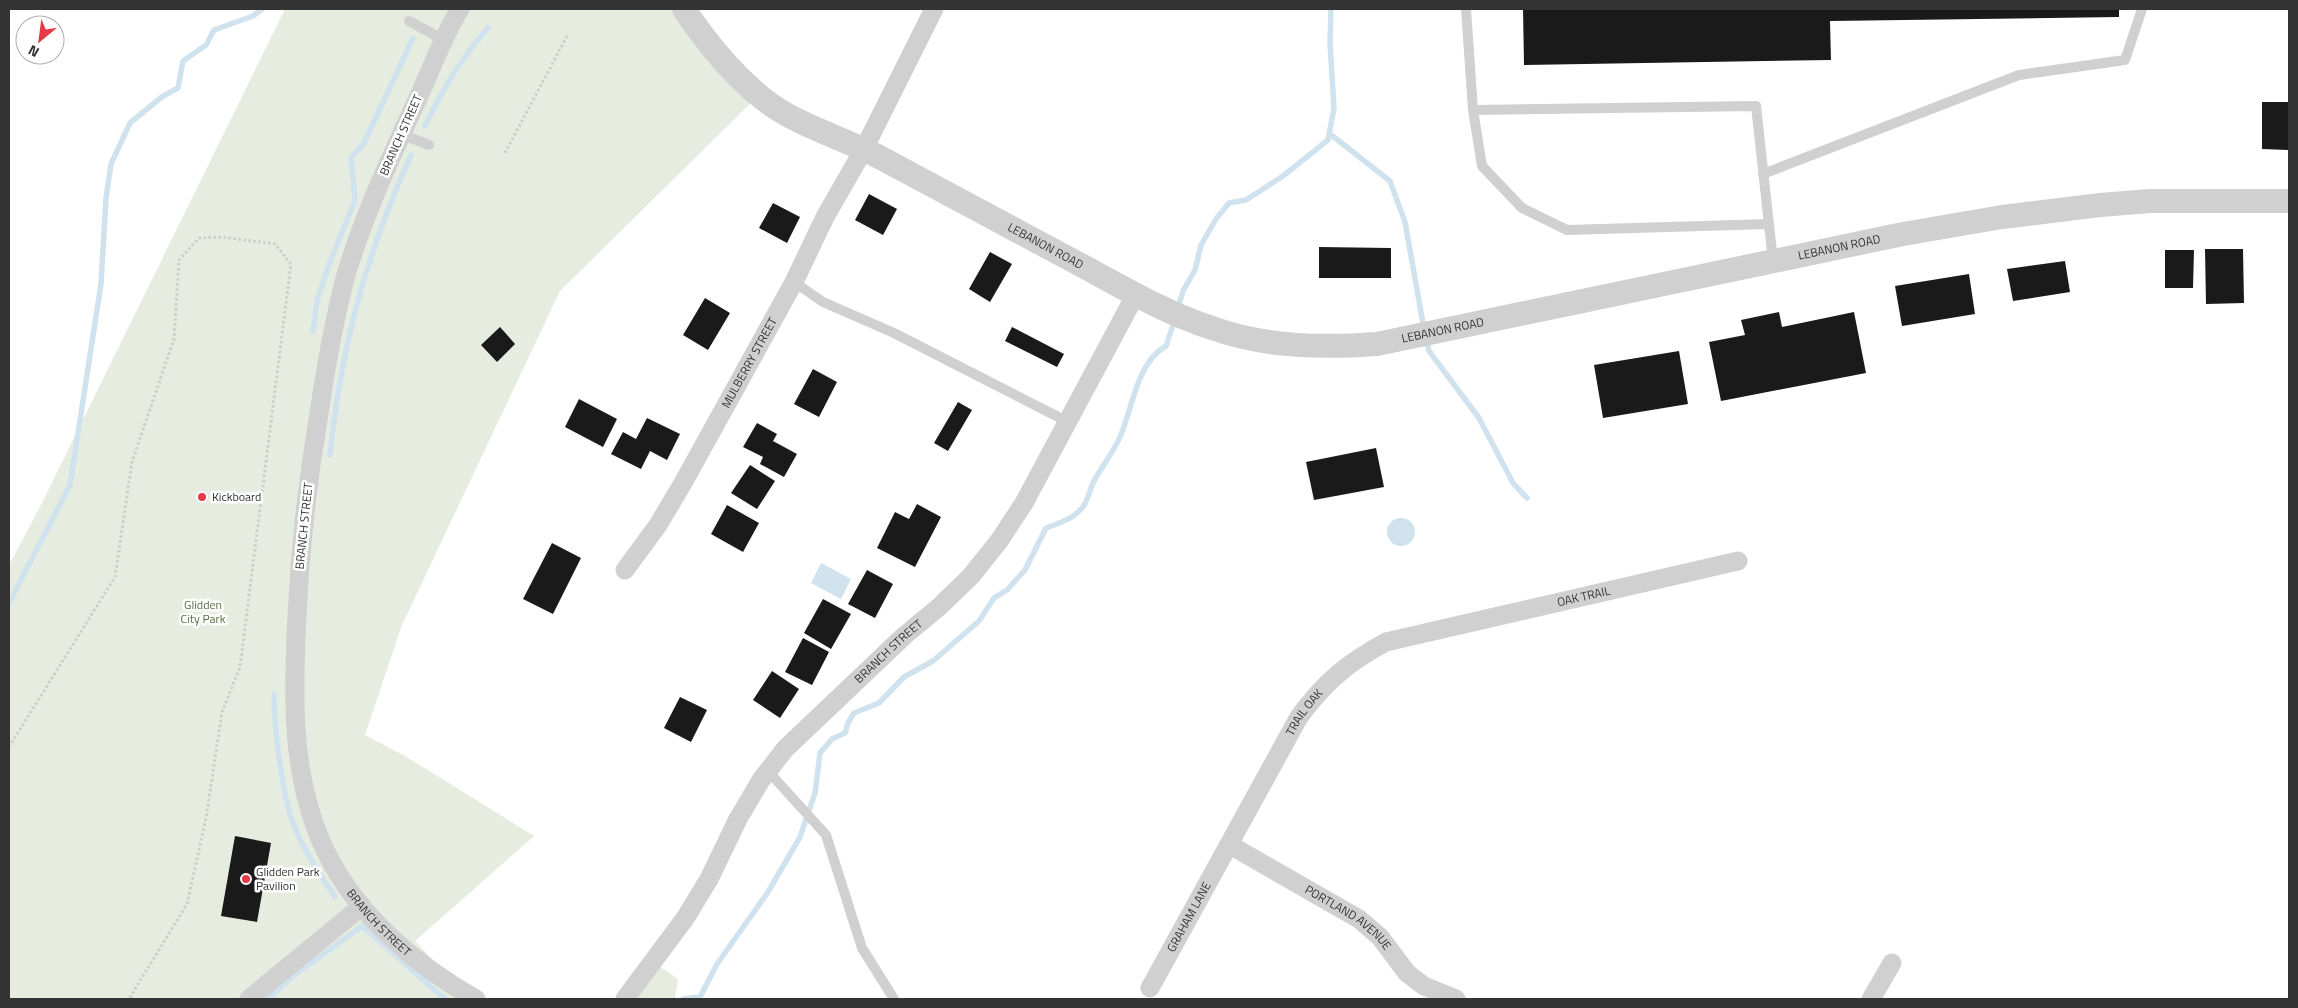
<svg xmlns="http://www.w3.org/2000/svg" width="2298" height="1008" font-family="'Titillium Web',sans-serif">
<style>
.green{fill:#e6ecdf}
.water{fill:#cfe2ee}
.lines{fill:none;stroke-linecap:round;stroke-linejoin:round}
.stream{stroke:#cfe2ee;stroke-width:5.5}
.building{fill:#1a1a1a}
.path{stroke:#cdcdcd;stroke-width:3;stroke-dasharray:2.5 2.5;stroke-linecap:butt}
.service{stroke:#d0d0d0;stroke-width:10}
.minor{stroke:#d0d0d0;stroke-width:19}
.tertiary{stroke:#d0d0d0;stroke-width:24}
.poi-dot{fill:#e63946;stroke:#fff;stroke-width:2}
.labels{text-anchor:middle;stroke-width:5;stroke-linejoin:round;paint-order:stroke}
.street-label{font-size:12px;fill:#333;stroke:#fff}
.poi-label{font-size:12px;fill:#333;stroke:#fff;text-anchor:start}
.park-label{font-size:12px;fill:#56703f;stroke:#fff}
</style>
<rect width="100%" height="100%" fill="#fff"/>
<path class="green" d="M285 9H685L759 95 560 291 402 625 365 735 405 756 534 836 415 941 462 991 479 999H9V565L42 503Z
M653 962 678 979 675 999H625Z"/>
<path class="water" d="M1387 532a14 14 0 1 1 28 0a14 14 0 1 1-28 0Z
M821 563 851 579 841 599 811 583Z"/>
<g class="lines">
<path class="stream" d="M425 126C441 92 463 56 488 28
M1330 134 1390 181 1405 222 1424 329
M1178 308 1183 291 1195 270 1201 245 1216 219 1229 203 1246 200 1283 176 1328 140 1334 108 1330 43 1331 9
M313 331 317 301 328 267 355 200 351 158 364 143 413 38
M1426 338 1429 351 1479 418 1513 483 1527 498
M330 455C341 346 366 255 411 155
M9 603 70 485 101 284 106 198 111 164 130 123 163 96 178 88 183 61 206 45 214 30 253 16 262 9
M274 694C274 727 282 793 293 823 303 850 320 874 335 897
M268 999 293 976 362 926 445 999
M683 999 699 997
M699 999 717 964 768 892 800 837 815 793 820 753 832 739 845 733 848 723 854 713 879 703 904 677 933 661 979 621 994 598 1007 590 1025 570 1046 528C1057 524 1068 521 1077 513 1087 506 1088 494 1093 483 1101 467 1113 453 1120 437 1133 408 1136 363 1166 346L1175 319"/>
</g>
<path class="building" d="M1523 9H2119V17L1830 21 1831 60 1524 65Z
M2262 102H2289V150L2262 149Z
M869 194 897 209 883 235 855 220Z
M773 203 800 217 787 243 759 228Z
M1319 247 1391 248V278H1319Z
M2205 249H2243L2244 303 2206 304Z
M2165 250H2194L2193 288H2165Z
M990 252 1012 264 990 302 969 289Z
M2065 261 2070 292 2013 301 2007 269Z
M1969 274 1975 314 1902 326 1895 286Z
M705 298 730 313 708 350 683 335Z
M1779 312 1782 327 1854 312 1866 373 1721 401 1709 342 1745 335 1741 320Z
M500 327 515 344 497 362 481 345Z
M1012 327 1064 354 1057 367 1005 341Z
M1679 351 1688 404 1603 418 1594 365Z
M813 369 837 382 819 417 794 404Z
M579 399 617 419 603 447 565 427Z
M958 402 972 410 948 451 934 443Z
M647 418 680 434 667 460 650 451 641 469 611 454 623 432 636 439Z
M757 423 777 434 773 441 797 454 784 477 760 464 763 457 743 447Z
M1376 448 1384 487 1314 500 1306 462Z
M750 465 775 481 757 509 731 493Z
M917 504 941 517 915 567 877 548 895 512 909 519Z
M727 505 759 523 743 552 711 534Z
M552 543 581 558 553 614 523 599Z
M867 570 893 584 875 618 848 604Z
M823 599 851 614 831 649 804 633Z
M803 638 829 652 812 685 785 672Z
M772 671 799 689 780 718 753 700Z
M680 697 707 710 691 742 664 728Z
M235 836 271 843 257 922 221 916Z"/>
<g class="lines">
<path class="path" d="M505 153 567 36
M9 747 115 577 132 462 174 339 179 260 199 238 222 237 275 244 291 264 240 667 222 712 206 818 187 904 129 999"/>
<path class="service" d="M1466 9 1473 110 1756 106 1773 261
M409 21 444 40
M1473 110 1482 166 1522 208 1567 230 1769 224
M401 134 429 145
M1763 174 2019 75 2125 60 2142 9
M794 282 823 302 894 333 1068 422
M768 771 826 835 862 948 894 999"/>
<g class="minor">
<path id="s1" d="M460 9C443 36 432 68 418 98 392 155 364 214 346 275 333 322 325 372 318 420 307 485 300 550 297 616 293 695 290 778 326 852 357 915 416 966 476 999"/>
<path id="s2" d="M625 570 658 525 683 483 794 282 825 217 864 149 934 9"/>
<path id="s3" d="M1230 845 1359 919 1380 937 1407 973 1424 986 1456 999"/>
<path id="s4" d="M1150 988 1299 717C1325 682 1347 663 1386 642L1738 561"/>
<path d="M249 999 362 906"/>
<path id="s5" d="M625 999 686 917 709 879 738 819 761 780 785 749 904 636 939 607 971 576 999 541 1024 503 1136 294"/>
<path d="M1871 999 1892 963"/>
</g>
<path class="tertiary" id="s6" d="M684 9C706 42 731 73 762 98 798 127 843 137 883 159 948 194 1014 229 1079 264 1122 287 1165 313 1212 328 1265 347 1321 348 1377 344L1903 234 2002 217 2100 205 2150 201H2289"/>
</g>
<g class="poi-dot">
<circle cx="202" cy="497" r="5"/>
<circle cx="246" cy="879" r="5"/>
</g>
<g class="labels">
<g class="street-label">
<text transform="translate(401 135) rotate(-66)" y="4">BRANCH STREET</text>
<text dy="4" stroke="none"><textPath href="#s6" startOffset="439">LEBANON ROAD</textPath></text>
<text dy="4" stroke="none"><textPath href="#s6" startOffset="1264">LEBANON ROAD</textPath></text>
<text dy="4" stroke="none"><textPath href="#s6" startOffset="859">LEBANON ROAD</textPath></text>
<text dy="4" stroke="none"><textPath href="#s2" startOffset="242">MULBERRY STREET</textPath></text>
<text transform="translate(304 526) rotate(-84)" y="4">BRANCH STREET</text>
<text dy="4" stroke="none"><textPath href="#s4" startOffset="628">OAK TRAIL</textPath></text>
<text dy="4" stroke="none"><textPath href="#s5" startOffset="440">BRANCH STREET</textPath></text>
<text dy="4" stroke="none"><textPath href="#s4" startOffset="316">TRAIL OAK</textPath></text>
<text dy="4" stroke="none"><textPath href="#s4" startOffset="81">GRAHAM LANE</textPath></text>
<text dy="4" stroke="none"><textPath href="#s3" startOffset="139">PORTLAND AVENUE</textPath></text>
<text dy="4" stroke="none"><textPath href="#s1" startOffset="964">BRANCH STREET</textPath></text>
</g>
<g class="poi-label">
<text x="212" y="501">Kickboard</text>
<text x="256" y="876">Glidden Park<tspan x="256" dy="14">Pavilion</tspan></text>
</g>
<g class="park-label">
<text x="203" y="609">Glidden<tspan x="203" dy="14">City Park</tspan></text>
</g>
</g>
<rect width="2298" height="1008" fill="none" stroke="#333333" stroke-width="20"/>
<g transform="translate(40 40) rotate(209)"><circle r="24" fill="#ffffff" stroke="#adadad"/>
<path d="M0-4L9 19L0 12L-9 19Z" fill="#e63946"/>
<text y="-8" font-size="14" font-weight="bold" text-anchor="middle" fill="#333333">N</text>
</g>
</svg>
